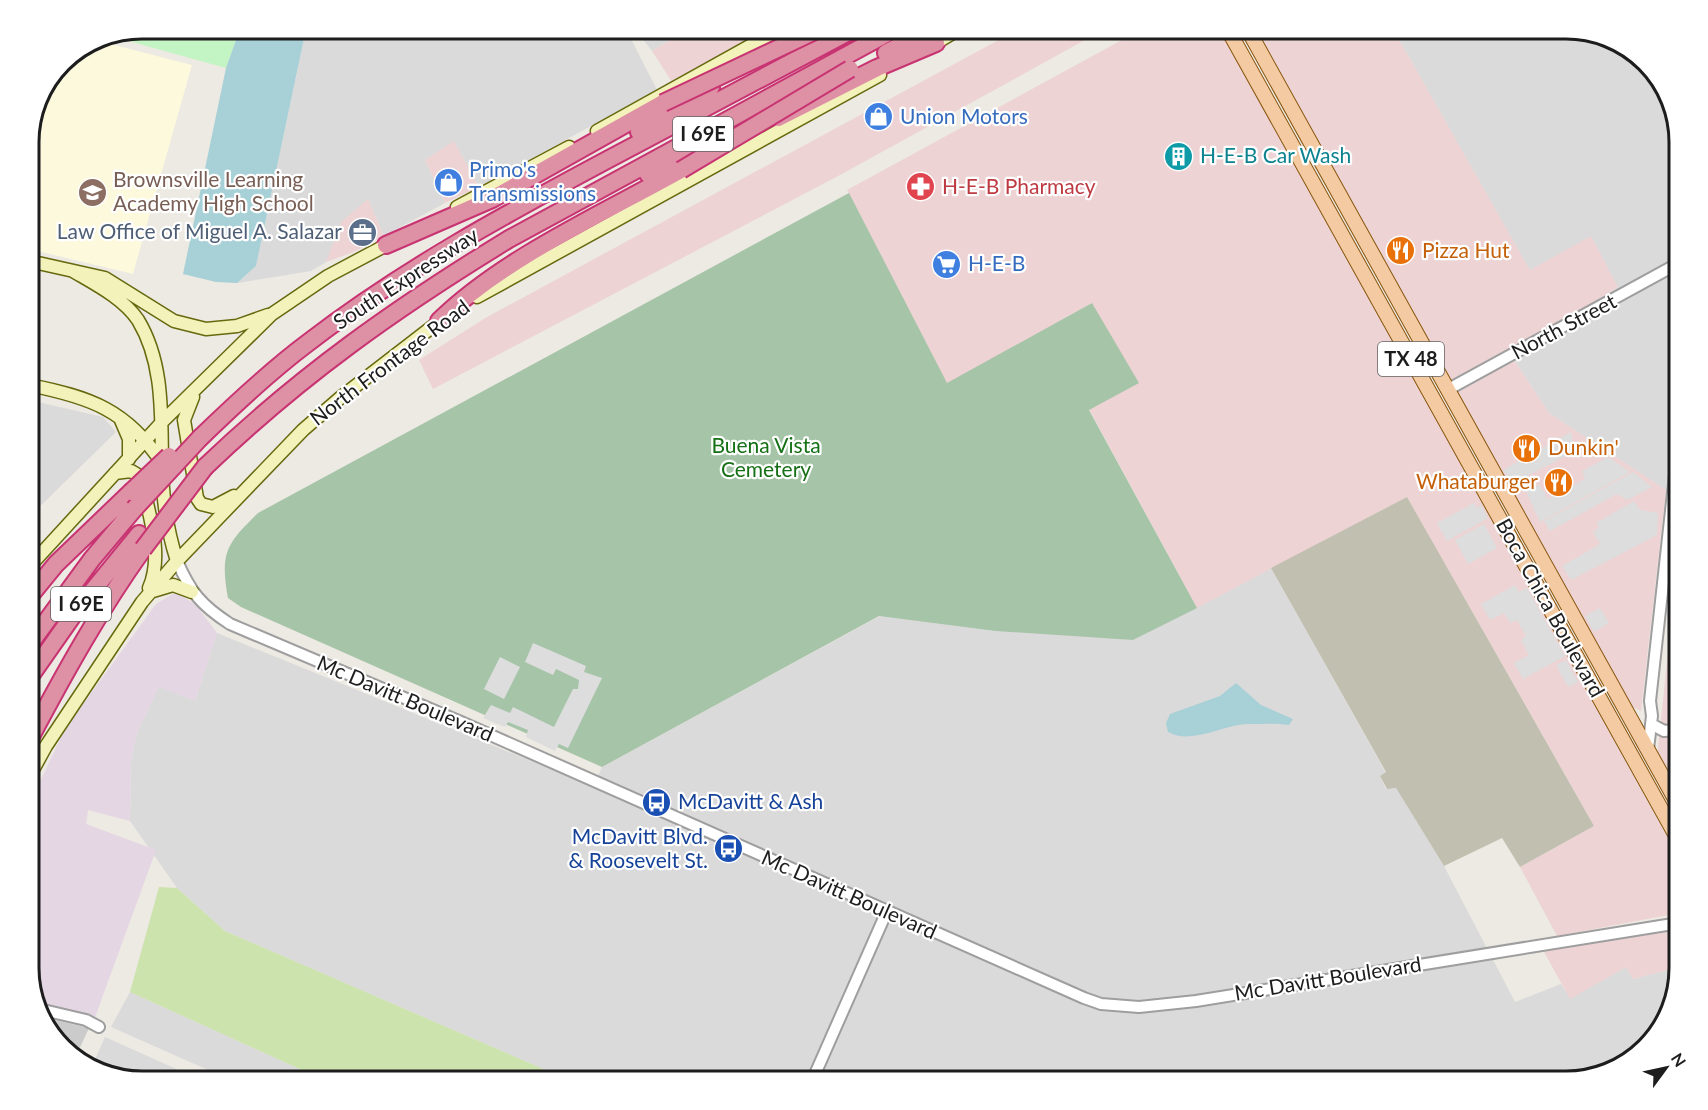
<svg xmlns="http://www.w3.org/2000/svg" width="1708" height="1110" font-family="Lato,sans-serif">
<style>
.residential{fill:#dadada}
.commercial{fill:#edd3d4}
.industrial{fill:#e5d6e4}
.education{fill:#fcf9dd}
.religious{fill:#cbcbcb}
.construction{fill:#c1bfb0}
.grass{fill:#cce3ad}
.cemetery{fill:#a6c4a8}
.park{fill:#c3f4c3}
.parking{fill:#ddd}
.water{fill:#a7d0d7}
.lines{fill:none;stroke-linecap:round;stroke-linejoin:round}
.tertiary-casing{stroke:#9e9e9e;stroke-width:14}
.secondary-casing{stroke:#66690e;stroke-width:15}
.primary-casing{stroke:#88550d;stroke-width:16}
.motorway-casing{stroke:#c83372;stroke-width:20}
.tertiary{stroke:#fff;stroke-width:10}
.secondary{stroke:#f3f2bb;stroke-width:12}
.primary{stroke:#f3caa2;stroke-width:14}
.motorway{stroke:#de91a5;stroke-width:16}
.motorway-bridge-casing{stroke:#c83372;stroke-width:20;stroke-linecap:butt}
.motorway-bridge{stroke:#de91a5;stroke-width:16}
.labels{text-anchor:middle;stroke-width:4.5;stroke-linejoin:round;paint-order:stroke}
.shield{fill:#fff;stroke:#616161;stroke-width:1.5}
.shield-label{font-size:20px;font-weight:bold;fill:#1d1d1d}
.shop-label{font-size:21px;fill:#366cbe;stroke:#fff;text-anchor:start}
.culture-label{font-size:21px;fill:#0d838f;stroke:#fff;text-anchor:start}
.education-label{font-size:21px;fill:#785e54;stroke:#fff;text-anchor:start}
.health-label{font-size:21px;fill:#be3a42;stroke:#fff;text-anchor:start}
.service-label{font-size:21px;fill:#4e5e75;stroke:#fff;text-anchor:end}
.food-label{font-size:21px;fill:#c56008;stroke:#fff;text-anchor:start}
.street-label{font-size:21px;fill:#1d1d1d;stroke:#fff}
.park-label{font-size:21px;fill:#157015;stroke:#fff}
.transit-label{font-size:21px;fill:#164399;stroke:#fff;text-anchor:start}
.rim{fill:none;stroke:#1d1d1d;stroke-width:3}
</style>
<rect width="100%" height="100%" fill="#ede9e3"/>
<path class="residential" d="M688 28 652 51 635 29Z
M306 29H626L657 90 479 187 454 142 425 160 445 203 384 236 368 199 332 249 326 262 311 271 237 283 256 266Z
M1393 29H1566L1629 47 1664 86 1679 142V366L1666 490 1549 413 1510 354 1618 287 1530 271Z
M29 400 103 417 116 432 29 517Z
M1271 568 1386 773 1380 776 1386 789 1396 788 1444 866 1515 1002 1561 984 1570 998 1626 967 1633 979 1679 967 1661 1031 1622 1066 1566 1081H571L225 931 177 888 130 821 131 762 137 733 159 686 195 701 217 633 899 911 597 778 602 767 880 616 1133 640Z
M130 992 326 1081H233L111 1027Z
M105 1037 203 1081H142L92 1066Z"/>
<path class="commercial" d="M688 29H768L672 82 652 51Z
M1019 29H1105L840 175 433 389 419 360 487 317Z
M1142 29H1220L1679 858V913L1557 936 1520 867 1594 826 1407 497 1197 608 1089 409 1092 303 947 384 847 190Z
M1255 29H1393L1530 270 1591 236 1618 287 1510 354 1549 413 1666 490 1641 711 1631 706Z
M454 141 479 187 445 203 425 160Z
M368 199 384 236 354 252 326 262 341 222Z
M1679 600V796L1657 758 1673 603Z
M1679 930V967L1633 979 1626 967 1570 999 1543 950Z"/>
<path class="industrial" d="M176 592 196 605 217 633 195 701 159 687 137 733 131 762 130 821 88 810 86 824 156 850 94 1020 38 1005 29 975V805L65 729 156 604Z"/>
<path class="education" d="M95 40 192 65 133 274 29 249V135L62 62Z"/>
<path class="religious" d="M41 1017 89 1028 75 1058 44 1024Z"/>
<path class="construction" d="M1407 497 1594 826 1520 867 1502 838 1444 866 1396 788 1387 789 1380 776 1386 772 1271 568Z"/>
<path class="grass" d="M159 887 177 888 225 931 571 1081H326L130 992Z"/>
<path class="cemetery" d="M849 193 947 383 1092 303 1139 383 1089 410 1197 608 1133 640 996 631 879 616 602 767 241 607 228 598C220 553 226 544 258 513Z"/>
<path class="park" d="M142 29H240L226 68 107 35Z"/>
<path class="parking" d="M1571 432 1575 451 1512 484 1503 470Z
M1608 457 1630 472 1540 522 1526 491 1539 484 1548 499 1585 479 1582 471Z
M1633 472 1652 487 1627 500 1617 494 1550 531 1544 521Z
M1634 501 1640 510 1658 513 1657 535 1571 580 1562 566 1600 544 1593 532 1599 527 1596 523Z
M1474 503 1477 508 1481 505 1488 518 1447 541 1437 523Z
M1484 524 1497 548 1468 564 1455 540Z
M1515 585 1519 592 1527 588 1565 656 1523 679 1514 663 1529 655 1521 640 1526 636 1517 620 1510 623 1504 613 1490 620 1481 604Z
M1600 608 1609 623 1594 632 1585 616Z
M533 643 586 666 584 672 602 678 568 748 559 744 555 751 526 737 528 730 508 722 505 727 483 718 491 705 510 713 513 707 554 727 573 689H578L579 680 556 669 553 675 525 662Z
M500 657 520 667 504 699 484 689Z
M1566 660 1578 682 1568 687 1556 665Z"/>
<path class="water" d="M240 29H306L256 266 237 283 216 282 183 274 226 68Z
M1236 683 1261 705 1293 719 1289 725C1275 723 1261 724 1247 724 1222 725 1192 745 1168 732L1166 723 1170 714 1220 696Z"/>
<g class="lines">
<defs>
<path id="tertiary" d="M1447 390 1679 263
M177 561C191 593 201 605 230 624L461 722 1084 998 1101 1004 1139 1007 1196 1001 1679 923
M1651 724 1664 731 1676 730
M1648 749 1652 716 1650 701 1679 438
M39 1009 86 1020 99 1027
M812 1081 887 911"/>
<path id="secondary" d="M929 47 961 28
M597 131 782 28
M457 207 569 147
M29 261 105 278 174 321 206 329 237 326 268 315
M73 271C95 284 123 298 138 320 164 363 161 415 162 462 162 495 167 530 177 561
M477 297 880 75
M29 385C90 397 127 410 162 463
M193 397 184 420 197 498 201 504 213 507 234 496
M120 418 129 439V459
M115 473 131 471 141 477C148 512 164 554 149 588
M29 567 163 421 272 314 328 276 392 242
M153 591 173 585 192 592
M29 777 46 746 142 602 177 561 303 430 340 398 445 317"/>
<path id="primary" d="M1227 28 1679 841
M1247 28 1679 806"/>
<path id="motorway" d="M886 53 935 28
M778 118 877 68 936 43
M639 132 711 87
M648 174 702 151
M386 245 492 199 663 103
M439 321C502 259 602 214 679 171
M200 438C235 404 270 371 309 342 401 271 504 215 607 160 690 116 773 72 856 28
M205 467C301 375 396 308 509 239L897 28
M29 597 56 564 131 492
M29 645 92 559 134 509
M29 678 76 611 139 534
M29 740C64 674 100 609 143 549"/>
</defs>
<use href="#tertiary" class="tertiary-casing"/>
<use href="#secondary" class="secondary-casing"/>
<use href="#primary" class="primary-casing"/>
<use href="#motorway" class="motorway-casing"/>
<use href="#tertiary" class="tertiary"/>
<use href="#secondary" class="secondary"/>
<use href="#primary" class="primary"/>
<use href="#motorway" class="motorway"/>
<defs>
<path id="motorway-bridge" d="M663 103 819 29
M681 170 850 69
M131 492 169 456
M134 509 200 438
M143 549 205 467"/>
</defs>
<use href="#motorway-bridge" class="motorway-bridge-casing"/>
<use href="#motorway-bridge" class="motorway-bridge"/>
</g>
<defs>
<symbol id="shop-disc" viewBox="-11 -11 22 22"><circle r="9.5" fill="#3f7fe0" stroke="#fff"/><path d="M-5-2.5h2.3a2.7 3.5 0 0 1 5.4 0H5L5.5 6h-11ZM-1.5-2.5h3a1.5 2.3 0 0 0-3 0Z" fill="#fff"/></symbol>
<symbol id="building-disc" viewBox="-11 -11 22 22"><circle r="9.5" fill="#0f9aa8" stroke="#fff"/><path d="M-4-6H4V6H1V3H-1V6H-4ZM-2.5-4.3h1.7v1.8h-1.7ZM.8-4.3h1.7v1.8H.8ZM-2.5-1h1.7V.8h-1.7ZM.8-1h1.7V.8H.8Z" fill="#fff"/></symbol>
<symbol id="pharmacy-disc" viewBox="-11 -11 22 22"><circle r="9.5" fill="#e0444e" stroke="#fff"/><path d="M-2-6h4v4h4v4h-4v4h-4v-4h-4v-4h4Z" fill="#fff"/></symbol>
<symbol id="school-disc" viewBox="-11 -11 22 22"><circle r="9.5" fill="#8d6e63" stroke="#fff"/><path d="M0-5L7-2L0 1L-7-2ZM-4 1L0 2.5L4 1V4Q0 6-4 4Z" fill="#fff"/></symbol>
<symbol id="office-disc" viewBox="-11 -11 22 22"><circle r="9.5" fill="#5c6f8a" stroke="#fff"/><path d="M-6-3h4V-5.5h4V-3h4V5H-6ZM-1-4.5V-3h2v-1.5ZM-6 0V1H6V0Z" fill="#fff"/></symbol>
<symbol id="restaurant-disc" viewBox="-11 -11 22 22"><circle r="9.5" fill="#e8710a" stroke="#fff"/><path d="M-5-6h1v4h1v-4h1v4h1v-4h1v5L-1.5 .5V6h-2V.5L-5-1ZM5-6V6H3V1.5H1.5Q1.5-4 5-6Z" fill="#fff"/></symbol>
<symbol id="supermarket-disc" viewBox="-11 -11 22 22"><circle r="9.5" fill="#3f7fe0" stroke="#fff"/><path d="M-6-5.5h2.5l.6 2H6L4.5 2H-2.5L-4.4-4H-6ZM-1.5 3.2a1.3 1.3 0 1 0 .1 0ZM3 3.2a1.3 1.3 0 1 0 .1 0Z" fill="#fff"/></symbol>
<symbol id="bus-disc" viewBox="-11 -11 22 22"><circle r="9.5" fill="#1a4fb4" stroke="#fff"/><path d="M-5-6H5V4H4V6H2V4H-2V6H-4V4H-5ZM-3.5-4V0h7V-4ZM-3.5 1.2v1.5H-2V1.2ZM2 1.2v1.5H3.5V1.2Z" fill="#fff"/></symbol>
</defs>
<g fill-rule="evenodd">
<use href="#shop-disc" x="862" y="100" width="33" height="33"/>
<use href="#building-disc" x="1162" y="140" width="33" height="33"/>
<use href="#shop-disc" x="432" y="166" width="33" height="33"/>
<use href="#pharmacy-disc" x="904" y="170" width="33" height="33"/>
<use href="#school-disc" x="76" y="176" width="33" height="33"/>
<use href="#office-disc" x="346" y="216" width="33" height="33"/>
<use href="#restaurant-disc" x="1384" y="234" width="33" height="33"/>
<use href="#supermarket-disc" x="930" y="248" width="33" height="33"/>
<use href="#restaurant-disc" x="1510" y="432" width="33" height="33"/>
<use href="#restaurant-disc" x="1542" y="466" width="33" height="33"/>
<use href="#bus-disc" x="640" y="786" width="33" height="33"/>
<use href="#bus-disc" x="712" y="832" width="33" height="33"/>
</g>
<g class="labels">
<g class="shield">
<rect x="673" y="117" width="60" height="34" rx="4.5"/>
<rect x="1378" y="342" width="66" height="34" rx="4.5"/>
<rect x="51" y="587" width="60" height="34" rx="4.5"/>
</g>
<g class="shield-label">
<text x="703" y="141">I 69E</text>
<text x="1411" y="366">TX 48</text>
<text x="81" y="611">I 69E</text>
</g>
<g class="shop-label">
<text x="900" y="124">Union Motors</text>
<text x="469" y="177">Primo's<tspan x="469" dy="24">Transmissions</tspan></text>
<text x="968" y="271">H-E-B</text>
</g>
<g class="culture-label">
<text x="1200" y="163">H-E-B Car Wash</text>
</g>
<g class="education-label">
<text x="113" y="187">Brownsville Learning<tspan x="113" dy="24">Academy High School</tspan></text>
</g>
<g class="health-label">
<text x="942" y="194">H-E-B Pharmacy</text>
</g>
<g class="service-label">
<text x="342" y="239">Law Office of Miguel A. Salazar</text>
</g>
<g class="food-label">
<text x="1422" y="258">Pizza Hut</text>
<text x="1548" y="455">Dunkin'</text>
<text x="1538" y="489" text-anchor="end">Whataburger</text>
</g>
<g class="street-label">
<text transform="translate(406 279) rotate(-33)" y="7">South Expressway</text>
<text transform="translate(1564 327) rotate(-28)" y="7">North Street</text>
<text transform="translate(390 363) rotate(-37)" y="7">North Frontage Road</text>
<text transform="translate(1550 608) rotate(61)" y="7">Boca Chica Boulevard</text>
<text transform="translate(405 699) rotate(23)" y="7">Mc Davitt Boulevard</text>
<text transform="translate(849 895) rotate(24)" y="7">Mc Davitt Boulevard</text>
<text transform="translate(1328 979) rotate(-9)" y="7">Mc Davitt Boulevard</text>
</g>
<g class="park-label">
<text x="766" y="453">Buena Vista<tspan x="766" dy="24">Cemetery</tspan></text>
</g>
<g class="transit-label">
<text x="678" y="809">McDavitt &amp; Ash</text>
<text x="708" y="844" text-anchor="end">McDavitt Blvd.<tspan x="708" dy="24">&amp; Roosevelt St.</tspan></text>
</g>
</g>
<path d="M0 0H1708V1110H0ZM142 39H1566A103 103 0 0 1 1669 142V968A103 103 0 0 1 1566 1071H142A103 103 0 0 1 39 968V142A103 103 0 0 1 142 39Z" fill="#fff" fill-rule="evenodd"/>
<path class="rim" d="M142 39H1566A103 103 0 0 1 1669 142V968A103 103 0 0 1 1566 1071H142A103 103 0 0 1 39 968V142A103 103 0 0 1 142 39Z"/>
<g transform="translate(1666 1068) rotate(57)" stroke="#ffffff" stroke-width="4.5" paint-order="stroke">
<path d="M0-4.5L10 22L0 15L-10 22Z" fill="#1d1d1d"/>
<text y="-9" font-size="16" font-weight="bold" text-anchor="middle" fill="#1d1d1d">N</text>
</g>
</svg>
